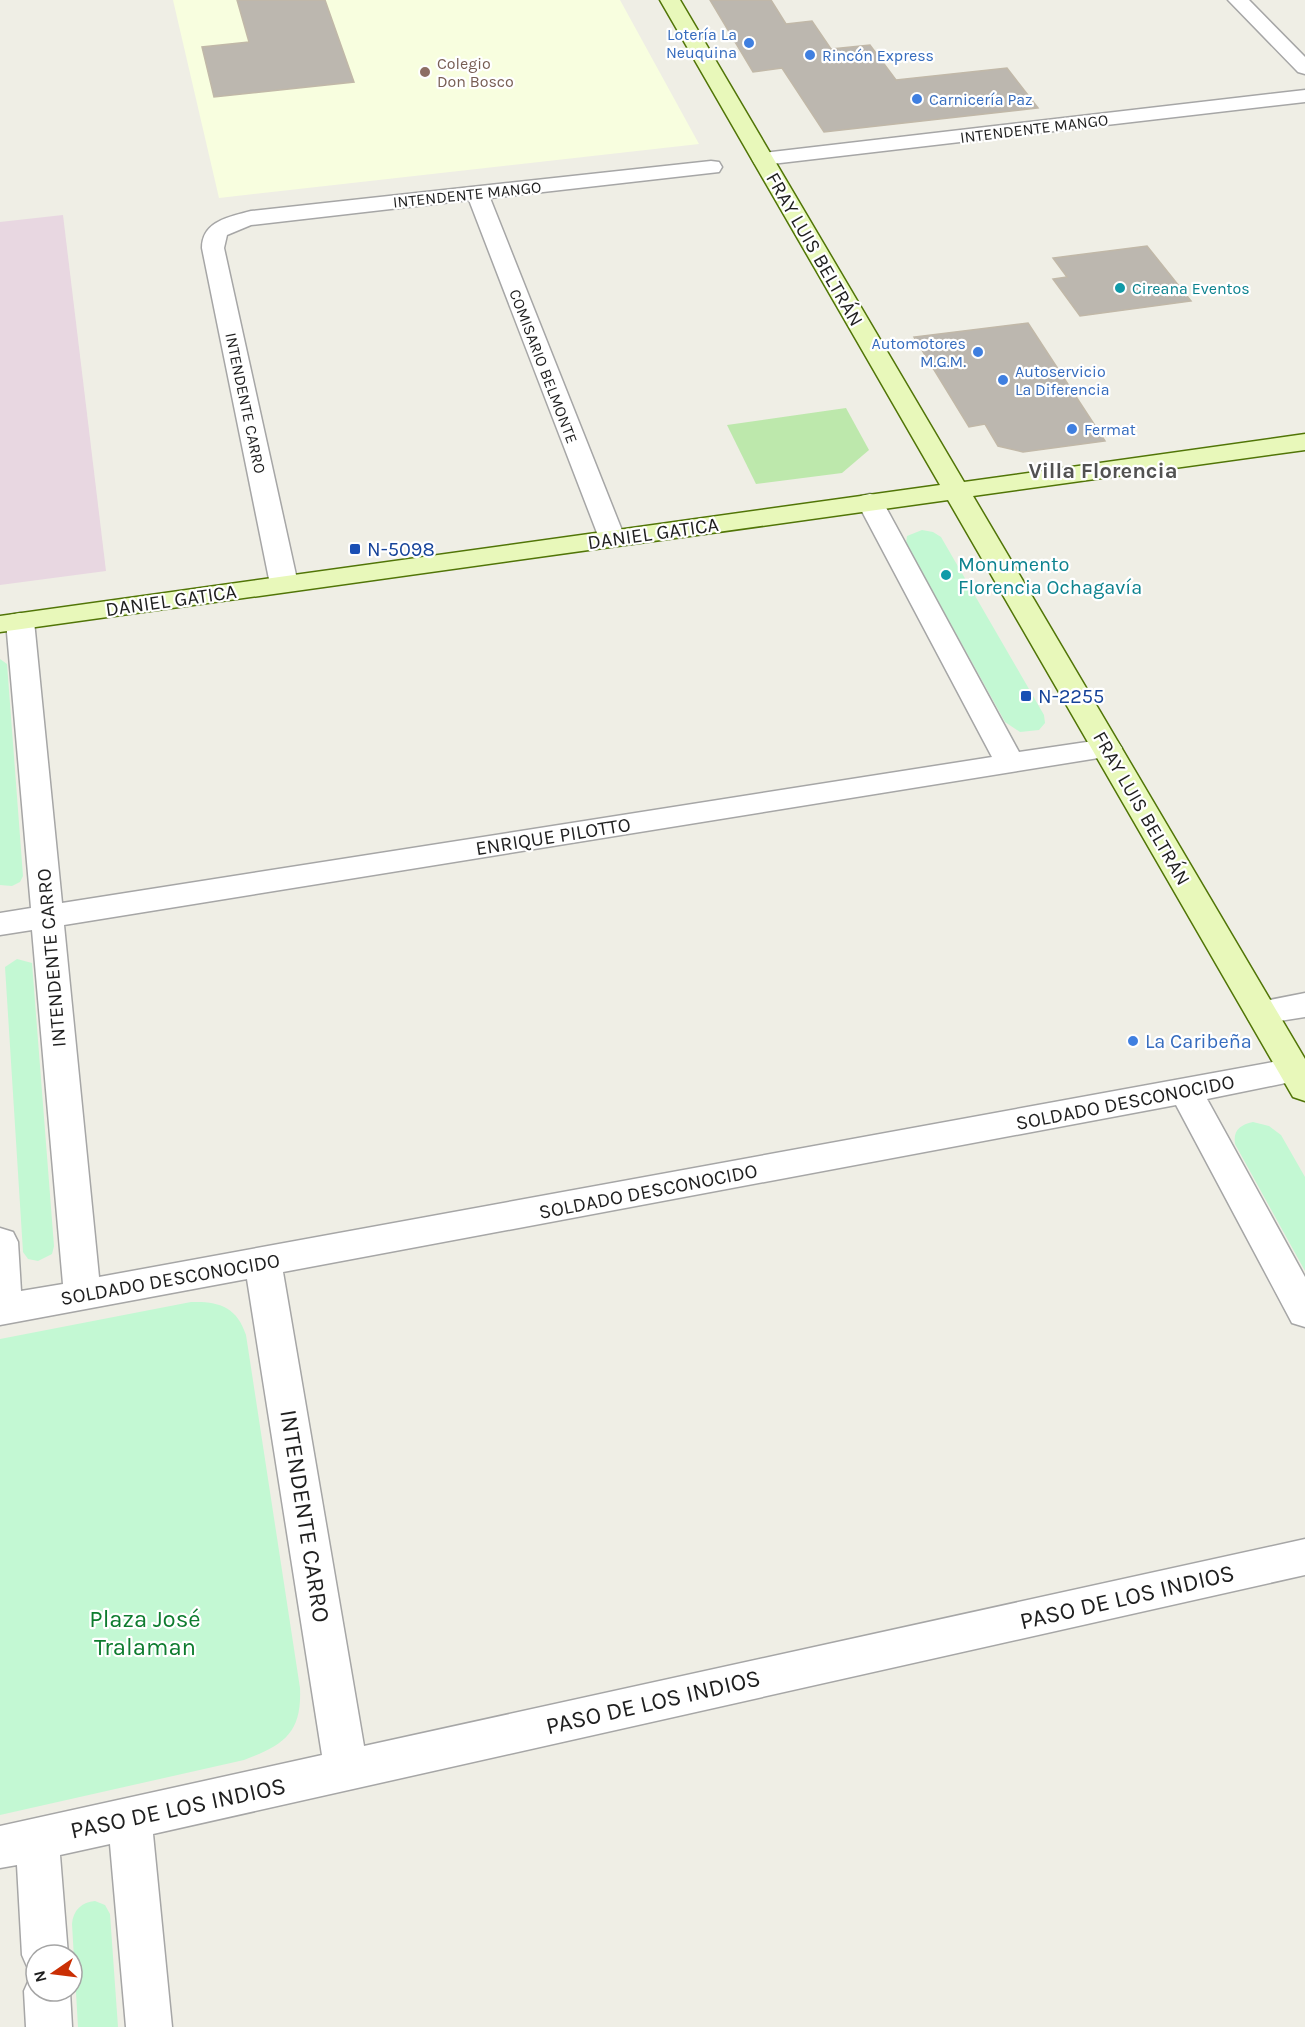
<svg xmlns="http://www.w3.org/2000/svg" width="1305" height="2027" font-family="Karla,sans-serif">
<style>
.industrial{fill:#e8d7e1}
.education{fill:#f8fedf}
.grass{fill:#bde8ac}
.park{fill:#c3f8d3}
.building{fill:#bcb7af;stroke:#c1b8a8;stroke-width:1.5}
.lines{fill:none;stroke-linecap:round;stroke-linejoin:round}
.street-casing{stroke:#a6a6a6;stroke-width:3}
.secondary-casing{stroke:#517507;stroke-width:3}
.street{fill:#fff;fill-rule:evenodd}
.secondary{fill:#e8f8ba;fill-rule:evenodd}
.shop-dot{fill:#3f7fe0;stroke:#fff;stroke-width:2}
.education-dot{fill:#8d6e63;stroke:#fff;stroke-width:2}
.culture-dot{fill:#0f9aa8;stroke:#fff;stroke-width:2}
.transit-dot{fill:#1a4fb4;stroke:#fff;stroke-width:2}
.labels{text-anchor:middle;stroke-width:4.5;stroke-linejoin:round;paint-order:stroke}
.far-shop-label{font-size:16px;fill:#366cbe;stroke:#fff;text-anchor:start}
.far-education-label{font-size:16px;fill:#785e54;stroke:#fff;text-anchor:start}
.far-street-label{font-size:16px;fill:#1f1f1f;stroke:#fff}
.far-culture-label{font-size:16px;fill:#0d838f;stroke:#fff;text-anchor:start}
.street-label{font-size:20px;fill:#1f1f1f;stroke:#fff}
.transit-label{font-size:20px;fill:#164399;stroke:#fff;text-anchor:start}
.culture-label{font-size:20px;fill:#0d838f;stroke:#fff;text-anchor:start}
.shop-label{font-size:20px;fill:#366cbe;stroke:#fff;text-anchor:start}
.far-district-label{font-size:22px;font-weight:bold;fill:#525252;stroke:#fff}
.near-street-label{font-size:24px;fill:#1f1f1f;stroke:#fff}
.near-park-label{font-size:24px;fill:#0e7c2f;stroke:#fff}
</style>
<rect width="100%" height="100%" fill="#efeee5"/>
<path class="industrial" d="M63 215 106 571 0 585V222Z"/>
<path class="education" d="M173 0H620L699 144 219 198Z"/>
<path class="grass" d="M846 408 869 450 842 473 756 484 727 425Z"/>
<path class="park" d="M922 530 933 532 941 537 1044 715 1045 723 1039 730 1020 732 1005 722 906 543 907 536Z
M0 659 7 664 23 876 20 882 12 886 0 885Z
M17 959 32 963 54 1246 52 1254 38 1261 28 1259 23 1252 5 967Z
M1253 1122 1269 1126 1281 1135 1305 1177V1271L1235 1144C1233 1130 1240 1125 1253 1122Z
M191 1302C219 1301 237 1307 246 1335L300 1688C302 1733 284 1745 244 1760L0 1815V1339Z
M95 1901 105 1905 110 1914 118 2027H78L72 1924C73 1910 82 1902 95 1901Z"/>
<path class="building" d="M237 0H325L354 82 214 97 202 47 249 42Z
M710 0H771L786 24 812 21 831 49 870 45 896 80 1007 68 1038 108 824 132 782 68 753 72Z
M1147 246 1191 301 1080 316 1053 279 1067 277 1053 258Z
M1028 323 1105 441 1023 452 998 446 985 424 969 427 914 337Z"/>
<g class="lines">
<defs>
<path id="street" d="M1228 0H1249L1305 57V74L1298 72Z
M1305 90V102L763 165 755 164 752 159 755 154 763 153Z
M711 161 719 162 722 167 719 172 490 198 625 538 621 544 612 546 603 544 599 538 469 200 251 225 227 235 224 248 298 584 294 590 284 592 274 590 270 584 202 248C202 221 229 217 251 211Z
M870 494 879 496 883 502 1019 752 1107 739 1117 741 1122 748 1117 755 64 925 99 1277 1295 1058 1305 1061V1079L1207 1099 1305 1277V1327L1292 1323 1176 1105 283 1272 364 1746 1305 1539V1575L153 1834 172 2027H126L110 1844 60 1855 68 1955H36V1991H70L72 2027H26L24 1991 31 1975 34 1973 29 1971 22 1955 17 1865 0 1868V1826L322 1755 247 1279 0 1325V1228L13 1232 18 1242 21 1291 63 1284 32 930 0 935V913L31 908 6 621 10 615 20 613 30 615 34 621 62 903 992 757 857 502 861 496Z
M1305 993V1017L1261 1024 1249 1020 1245 1012 1249 1004Z"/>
<path id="secondary" d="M660 0H680L964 482 1305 434V450L973 496 1305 1059V1101L1293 1097 948 500 0 632V616L940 485Z"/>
</defs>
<use href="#street" class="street-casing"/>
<use href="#secondary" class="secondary-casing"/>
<use href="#street" class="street"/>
<use href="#secondary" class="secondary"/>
</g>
<g class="shop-dot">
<circle cx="749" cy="43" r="6"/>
<circle cx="810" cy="55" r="6"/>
<circle cx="917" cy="99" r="6"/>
<circle cx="978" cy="352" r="6"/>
<circle cx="1003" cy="380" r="6"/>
<circle cx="1072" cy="429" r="6"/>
<circle cx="1133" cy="1041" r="6"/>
</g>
<circle class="education-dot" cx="425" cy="72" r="6"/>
<g class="culture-dot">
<circle cx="1120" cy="288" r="6"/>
<circle cx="946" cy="575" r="6"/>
</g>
<g class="transit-dot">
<rect x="349" y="543" width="12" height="12" rx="3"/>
<rect x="1020" y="690" width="12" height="12" rx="3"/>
</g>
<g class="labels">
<g class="far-shop-label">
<text x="737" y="40" text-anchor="end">Lotería La<tspan x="737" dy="18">Neuquina</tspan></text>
<text x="822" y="61">Rincón Express</text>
<text x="929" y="105">Carnicería Paz</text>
<text x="966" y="349" text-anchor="end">Automotores<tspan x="966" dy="18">M.G.M.</tspan></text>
<text x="1015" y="377">Autoservicio<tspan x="1015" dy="18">La Diferencia</tspan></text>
<text x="1084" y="435">Fermat</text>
</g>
<g class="far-education-label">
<text x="437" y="69">Colegio<tspan x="437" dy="18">Don Bosco</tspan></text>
</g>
<g class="far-street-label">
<text transform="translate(1034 128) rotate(-7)" y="6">INTENDENTE MANGO</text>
<text transform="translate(467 194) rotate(-6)" y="6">INTENDENTE MANGO</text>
<text transform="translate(544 366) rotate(69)" y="6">COMISARIO BELMONTE</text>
<text transform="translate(246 403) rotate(78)" y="6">INTENDENTE CARRO</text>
</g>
<g class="far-culture-label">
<text x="1132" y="294">Cireana Eventos</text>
</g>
<g class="street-label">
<text transform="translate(815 249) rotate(60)" y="7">FRAY LUIS BELTRÁN</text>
<text transform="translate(653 533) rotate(-8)" y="7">DANIEL GATICA</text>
<text transform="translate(171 600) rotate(-8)" y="7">DANIEL GATICA</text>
<text transform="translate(1142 808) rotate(60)" y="7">FRAY LUIS BELTRÁN</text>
<text transform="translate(553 836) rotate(-9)" y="7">ENRIQUE PILOTTO</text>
<text transform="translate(51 958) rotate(-95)" y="7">INTENDENTE CARRO</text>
<text transform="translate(1125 1102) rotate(-11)" y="7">SOLDADO DESCONOCIDO</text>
<text transform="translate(648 1191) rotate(-11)" y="7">SOLDADO DESCONOCIDO</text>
<text transform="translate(170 1279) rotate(-10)" y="7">SOLDADO DESCONOCIDO</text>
</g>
<g class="transit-label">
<text x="367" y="556">N-5098</text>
<text x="1038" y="703">N-2255</text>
</g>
<g class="culture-label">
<text x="958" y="571">Monumento<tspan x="958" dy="23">Florencia Ochagavía</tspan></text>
</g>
<g class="shop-label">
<text x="1145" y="1048">La Caribeña</text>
</g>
<g class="far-district-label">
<text x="1103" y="478">Villa Florencia</text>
</g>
<g class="near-street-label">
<text transform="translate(305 1516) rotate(81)" y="8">INTENDENTE CARRO</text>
<text transform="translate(1127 1597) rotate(-13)" y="8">PASO DE LOS INDIOS</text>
<text transform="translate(653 1702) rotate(-13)" y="8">PASO DE LOS INDIOS</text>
<text transform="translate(178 1808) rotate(-12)" y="8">PASO DE LOS INDIOS</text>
</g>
<g class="near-park-label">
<text x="145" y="1627">Plaza José<tspan x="145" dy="28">Tralaman</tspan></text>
</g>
</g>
<g transform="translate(54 1973) rotate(256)"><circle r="28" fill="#ffffff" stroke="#a5a5a5" stroke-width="1.5"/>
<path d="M0-4.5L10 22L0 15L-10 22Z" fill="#ca2f04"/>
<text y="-9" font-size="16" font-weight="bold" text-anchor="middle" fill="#1f1f1f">N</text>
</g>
</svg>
